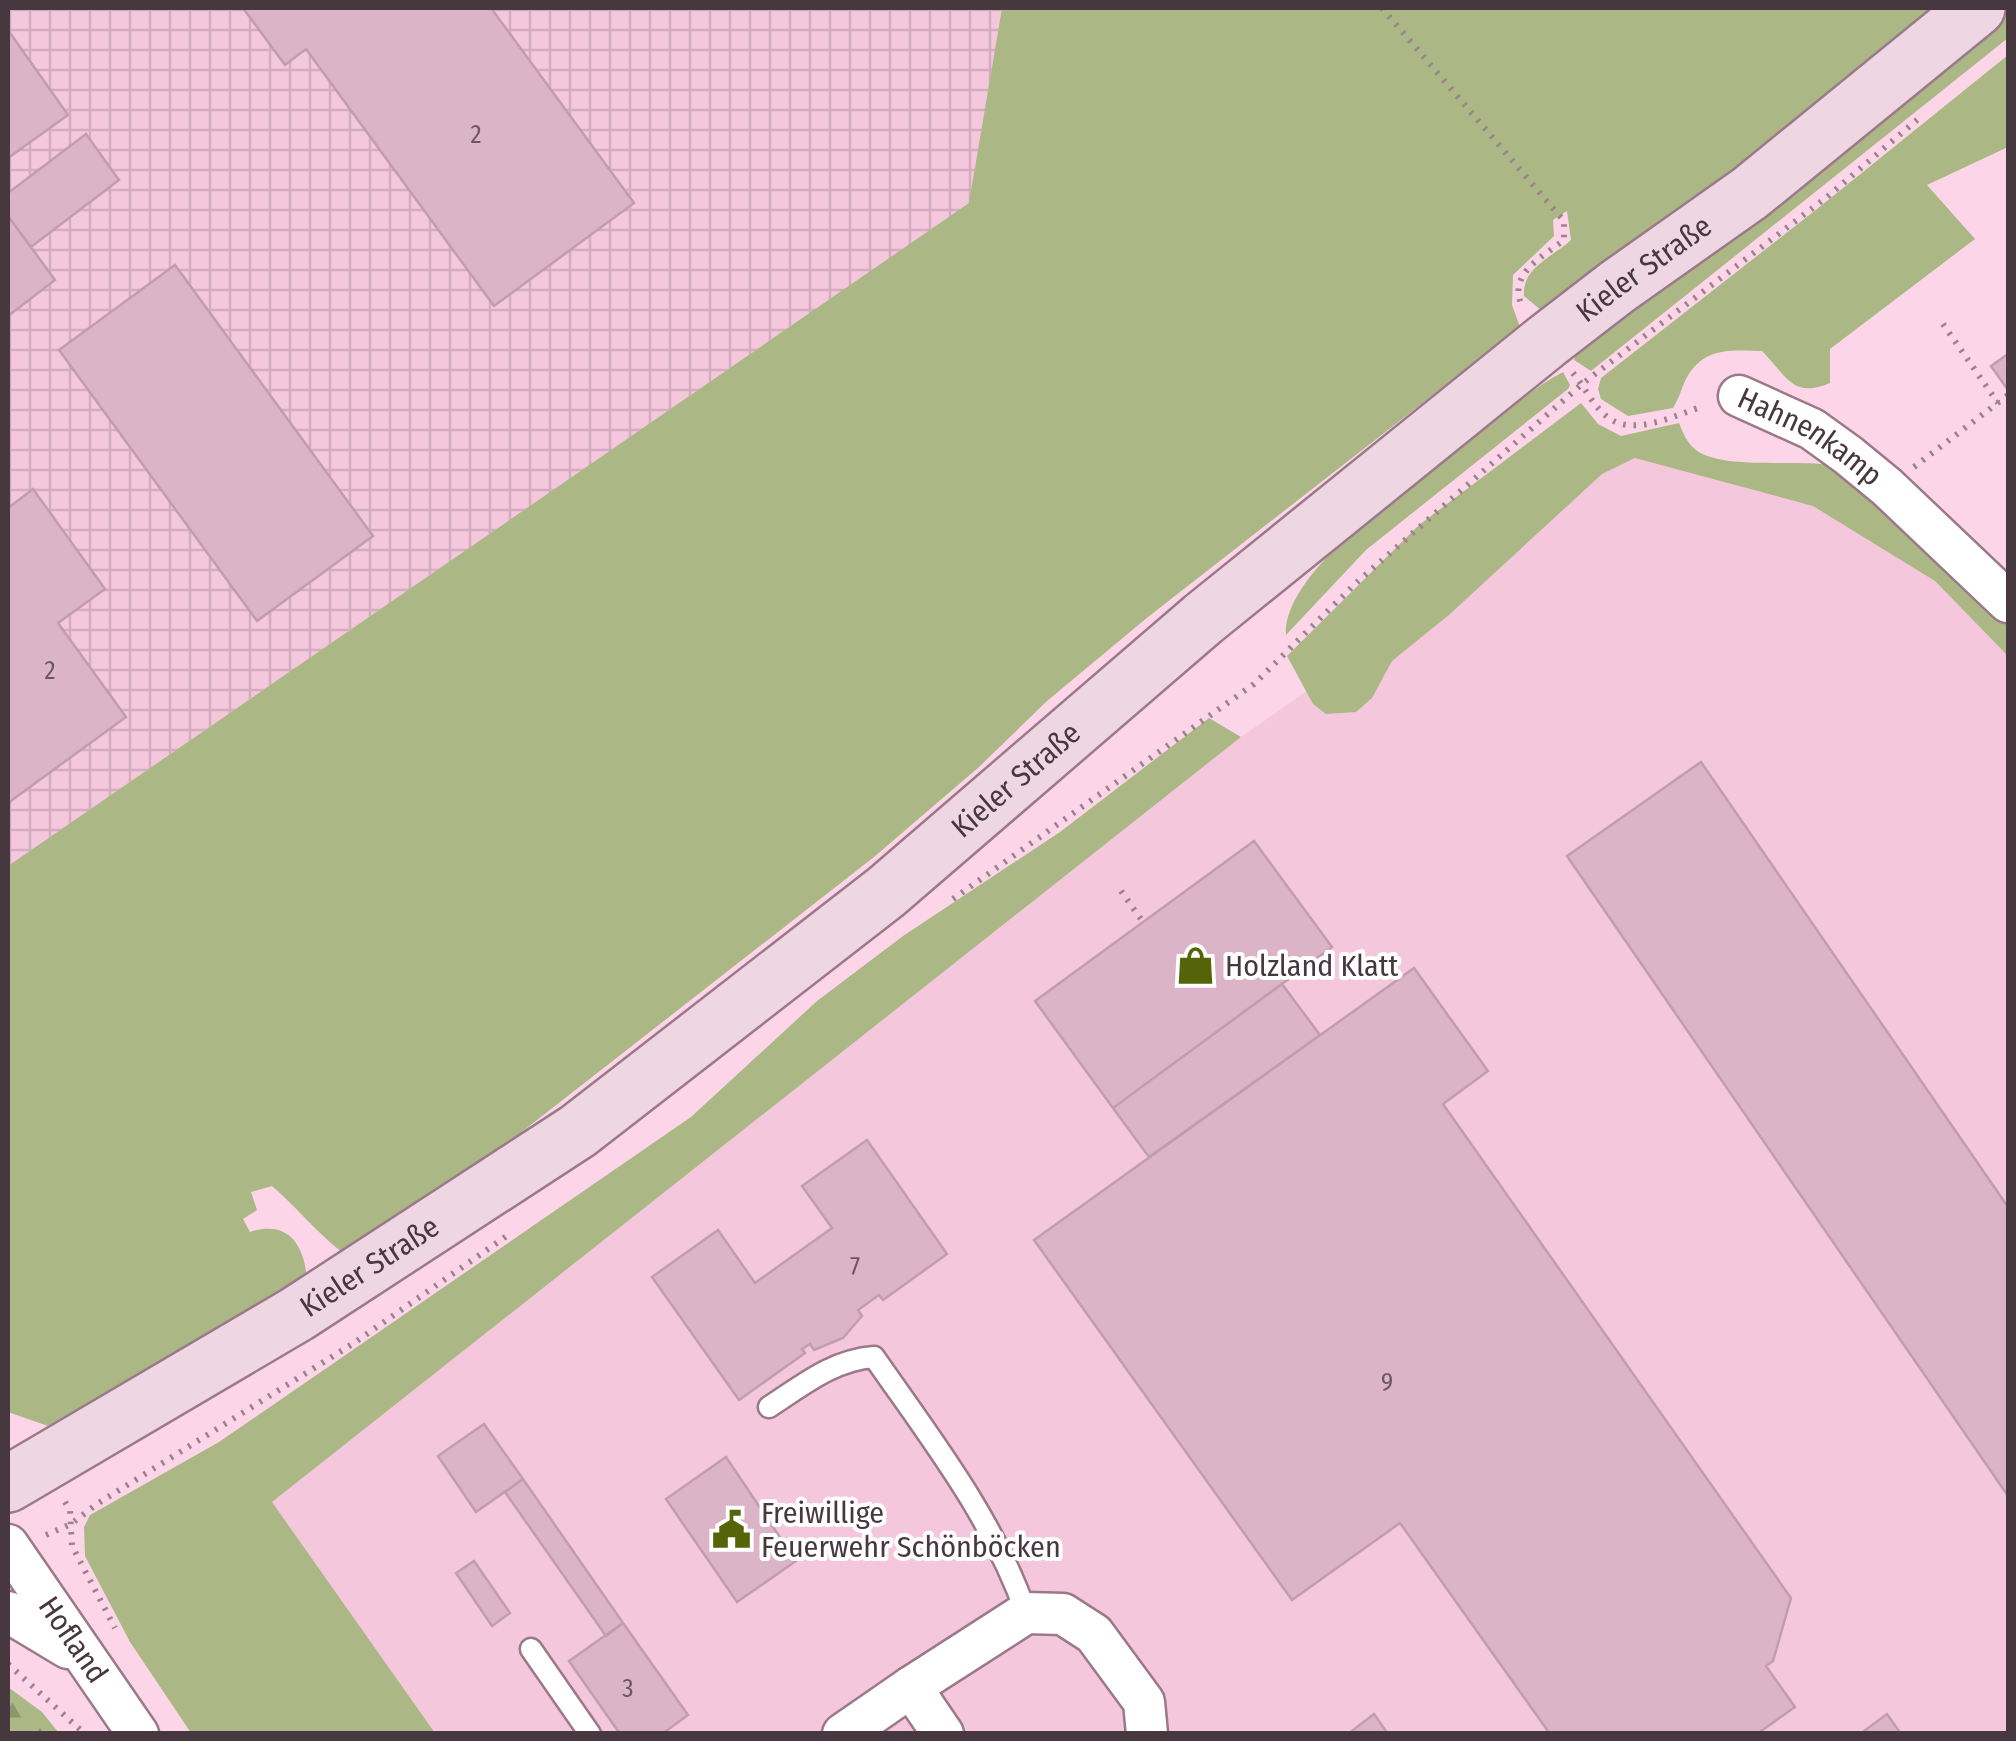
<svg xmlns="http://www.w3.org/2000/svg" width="2016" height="1741" font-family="'Fira Sans Condensed',sans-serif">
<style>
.built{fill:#f5c7dd}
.industrial{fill:url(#industrial-grid)}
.green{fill:#abb885}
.forest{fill:url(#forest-firs)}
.building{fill:#dbb5c7;stroke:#c19dae;stroke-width:2.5}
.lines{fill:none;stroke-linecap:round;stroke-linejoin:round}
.lane-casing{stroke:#9c7989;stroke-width:25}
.street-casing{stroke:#9c7989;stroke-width:45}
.secondary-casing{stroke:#9c7989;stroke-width:60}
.path{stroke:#9c828e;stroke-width:6;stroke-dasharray:2.5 8;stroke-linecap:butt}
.lane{stroke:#fff;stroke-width:20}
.street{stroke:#fff;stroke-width:40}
.secondary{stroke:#eed7e3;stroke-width:55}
.labels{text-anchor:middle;stroke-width:8;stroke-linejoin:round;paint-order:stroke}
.number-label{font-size:25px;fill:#6c5661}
.street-label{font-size:30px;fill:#47373f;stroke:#fff}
.poi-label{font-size:30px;fill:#47373f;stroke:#fff;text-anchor:start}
</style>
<defs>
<pattern id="industrial-grid" width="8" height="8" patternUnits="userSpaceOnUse" patternTransform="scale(2.5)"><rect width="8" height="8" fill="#f5c7dd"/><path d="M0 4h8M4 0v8" fill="none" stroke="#d3acbf"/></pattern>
<pattern id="forest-firs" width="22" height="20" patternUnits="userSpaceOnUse" patternTransform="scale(2.5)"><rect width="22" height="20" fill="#abb885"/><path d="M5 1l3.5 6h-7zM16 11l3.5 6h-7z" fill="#8d966e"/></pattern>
</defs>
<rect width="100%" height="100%" fill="#fcd6e8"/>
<path class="built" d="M1613 444 1806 487 1924 566 2008 641V1733H435L272 1502 1241 737 1301 695Z"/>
<path class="industrial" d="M8 8H1002L970 203 8 866Z"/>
<path class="green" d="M1002 8H1951L1738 178 1542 311 1524 296C1522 267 1553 257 1571 240L1567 211 1553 220 1554 236 1513 275 1512 305 1520 327 1148 617 1047 701 979 767 874 857 514 1138 390 1228 346 1255C319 1236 298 1208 272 1186L251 1192 257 1210 243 1219 250 1232C288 1220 304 1244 307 1279L48 1426 8 1412V866L969 203Z
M2005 8H2008V38L1591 371 1574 360 1576 354 1770 206Z
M2008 55V147L1927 185 1975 239 1830 349V383C1792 399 1787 376 1762 351 1729 350 1703 347 1686 379 1681 389 1679 399 1673 408L1628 416 1601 399 1598 389 1601 378 1817 209Z
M1563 372 1570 385 1568 389 1366 550 1286 635C1284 612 1303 584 1318 567 1365 513 1437 464 1495 421 1516 405 1539 384 1563 372Z
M1581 403 1598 424 1621 436 1679 423C1683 433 1687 443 1696 450 1722 470 1795 459 1830 465L2008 613V656L1935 581 1813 506 1635 458 1602 474 1450 614 1392 661 1372 698 1356 712 1326 714 1313 704 1287 656 1419 525Z
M1209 718 1241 737 272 1502 435 1733H191L130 1642 85 1556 84 1527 90 1515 219 1442 691 1117 817 1001 903 936 1060 832Z"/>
<path class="forest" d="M8 1687 42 1712 59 1733H8Z"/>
<path class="building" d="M243 8H491L634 203 494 306 306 49 285 65Z
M8 30 68 115 8 158Z
M86 134 119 180 31 247 8 216V193Z
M8 216 55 280 8 316Z
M175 265 373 536 257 621 59 350Z
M2008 354V390L1991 366Z
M33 489 105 589 58 623 126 717 8 803V508Z
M1701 762 2008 1207V1496L1567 856Z
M1254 841 1332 947 1113 1108 1035 1001Z
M1414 968 1488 1071 1443 1104 1791 1598 1773 1661 1766 1666 1795 1707 1757 1734H1550L1400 1523 1292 1600 1034 1240Z
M1282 984 1320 1035 1149 1157 1113 1108Z
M867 1140 947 1254 883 1300 879 1295 858 1310 862 1316 843 1338 814 1350 810 1344 802 1349 805 1353 739 1400 652 1277 718 1230 755 1283 832 1228 802 1186Z
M484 1424 523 1479 476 1512 438 1456Z
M726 1457 796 1561 737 1602 666 1499Z
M523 1479 623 1623 606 1636 505 1492Z
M474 1561 510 1613 492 1626 456 1573Z
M623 1623 688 1715 662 1734H620L569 1661Z
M1374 1714 1388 1734H1348Z
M1887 1714 1901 1734H1860Z"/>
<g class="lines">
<defs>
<path id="lane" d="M769 1407C803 1385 833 1360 874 1357 931 1439 993 1518 1026 1613
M531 1649 590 1734"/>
<g id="street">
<path id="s1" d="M1739 396 1812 429 1848 455 1887 487 2008 602"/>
<path id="s2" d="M8 1545 138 1734"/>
<path d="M8 1612 68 1648"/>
<path d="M911 1687 1026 1613 1063 1614 1094 1634 1144 1702 1147 1734"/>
<path d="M843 1734 911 1687 943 1734"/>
</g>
<g id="secondary">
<path id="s3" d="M8 1484 297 1314 578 1131 886 892 1203 619 1547 341 1617 287 1750 193 1977 8"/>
</g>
</defs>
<use href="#lane" class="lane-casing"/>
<use href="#street" class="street-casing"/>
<use href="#secondary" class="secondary-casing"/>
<path class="path" d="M1382 8 1564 221V240C1541 258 1506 275 1523 308
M1943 324 1998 403
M1573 373C1585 387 1593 407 1609 418 1634 437 1678 414 1704 406
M1914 467 2008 395
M1121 891 1143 922
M953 899 1254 684 1355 584 1582 384 1827 197 1918 119
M65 1502 70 1510 72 1546 115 1628
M46 1535 71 1524 97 1504 354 1343 508 1235
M8 1664 85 1734"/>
<use href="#lane" class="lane"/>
<use href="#street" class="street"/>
<use href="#secondary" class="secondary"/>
</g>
<defs>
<symbol id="shop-bare" viewBox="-9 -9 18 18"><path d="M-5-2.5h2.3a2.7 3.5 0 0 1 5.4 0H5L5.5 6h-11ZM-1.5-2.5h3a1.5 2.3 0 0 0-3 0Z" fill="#556409" stroke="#fff" stroke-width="2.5" paint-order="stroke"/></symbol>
<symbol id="civic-bare" viewBox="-9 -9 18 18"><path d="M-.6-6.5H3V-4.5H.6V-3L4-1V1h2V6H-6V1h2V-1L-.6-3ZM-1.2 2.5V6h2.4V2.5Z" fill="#556409" stroke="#fff" stroke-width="2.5" paint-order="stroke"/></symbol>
</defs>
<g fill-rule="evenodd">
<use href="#shop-bare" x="1168" y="938" width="55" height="55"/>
<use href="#civic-bare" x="704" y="1502" width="55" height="55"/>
</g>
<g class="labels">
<g class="number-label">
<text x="476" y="143">2</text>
<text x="50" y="679">2</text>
<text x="855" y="1275">7</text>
<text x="1387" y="1391">9</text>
<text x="628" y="1697">3</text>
</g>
<g class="street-label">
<text dy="10" stroke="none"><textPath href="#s3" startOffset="2042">Kieler Straße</textPath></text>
<text dy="10" stroke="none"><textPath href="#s1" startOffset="82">Hahnenkamp</textPath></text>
<text dy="10" stroke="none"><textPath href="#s3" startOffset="1232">Kieler Straße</textPath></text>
<text dy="10" stroke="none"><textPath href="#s3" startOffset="422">Kieler Straße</textPath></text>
<text dy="10" stroke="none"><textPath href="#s2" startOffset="115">Hofland</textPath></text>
</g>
<g class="poi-label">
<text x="1225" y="976">Holzland Klatt</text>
<text x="761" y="1523">Freiwillige<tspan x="761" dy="34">Feuerwehr Schönböcken</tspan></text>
</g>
</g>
<rect width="2016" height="1741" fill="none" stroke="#47373f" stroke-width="20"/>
</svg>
